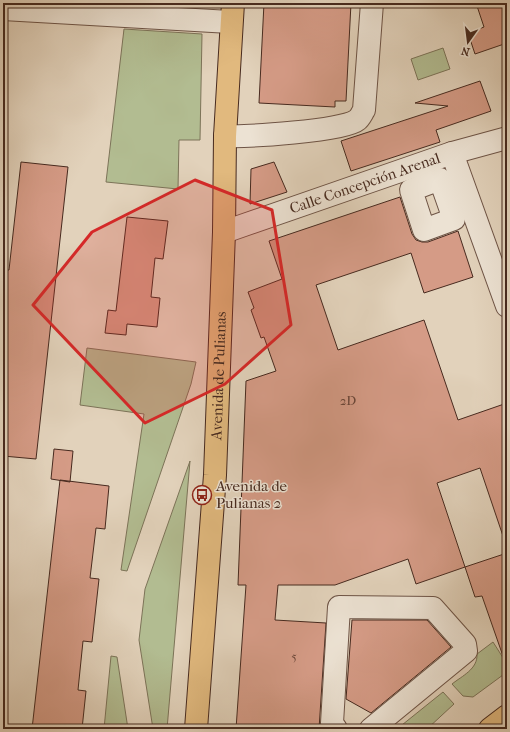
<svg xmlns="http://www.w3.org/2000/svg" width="510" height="732" font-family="'IM FELL French Canon',serif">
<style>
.green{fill:#b2bc91;stroke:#7c7358}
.building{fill:#d59b86;stroke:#472a1f}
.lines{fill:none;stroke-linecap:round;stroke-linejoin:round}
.minor-casing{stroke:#6e5446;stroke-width:24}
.major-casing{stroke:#472a1f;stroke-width:24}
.minor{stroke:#ece2d3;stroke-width:22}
.major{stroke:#e1b97e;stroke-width:22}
.marked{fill:#d62828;fill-opacity:0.2;stroke:#d62828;stroke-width:3;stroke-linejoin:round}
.labels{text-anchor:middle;stroke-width:3;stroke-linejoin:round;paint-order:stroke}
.number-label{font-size:13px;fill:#6a4639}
.street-label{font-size:15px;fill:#472a1f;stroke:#ece2d3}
.poi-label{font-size:15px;fill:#472a1f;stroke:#ece2d3;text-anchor:start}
</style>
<rect width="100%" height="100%" fill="#e2d2bb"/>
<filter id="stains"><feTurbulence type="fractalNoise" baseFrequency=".005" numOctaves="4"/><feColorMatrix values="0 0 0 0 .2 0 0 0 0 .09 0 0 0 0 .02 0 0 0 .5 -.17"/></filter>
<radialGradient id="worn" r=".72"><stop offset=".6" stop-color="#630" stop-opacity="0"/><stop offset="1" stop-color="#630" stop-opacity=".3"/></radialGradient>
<path class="green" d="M124 29 202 34 200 140H179L178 189 106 182Z
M443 48 450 69 418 80 411 59Z
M87 348 196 362 191 384 127 571 121 570 144 414 80 405Z
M190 461 167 729H153L139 640 145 589Z
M493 642 507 664V672L473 697 463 696 452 684C462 676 478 669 477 654Z
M111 656 117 657 128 729H104Z
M443 692 454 704 427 729H397Z"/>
<path class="building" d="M264 3H351L346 101H335V107L259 103Z
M476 3H507V43L475 54 468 33 484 27Z
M480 81 491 111 436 130 440 142 351 171 341 141 448 106 415 103Z
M21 162 68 167 36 459 3 456V294L6 270H9Z
M274 162 287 192 250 204 251 169Z
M400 197 412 234 416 240 422 242H428L458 231 473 277 424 293 411 253 316 285 338 350 424 320 458 420 507 403V539H504L480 468 437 483 465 567 416 584 408 559 335 585H278L275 620 326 623 319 729H236L246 585H238L246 381 276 371 264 337 261 338 251 310 254 308 248 292 282 279 269 241Z
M127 217 168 221 163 259 155 258 151 297 160 298 157 327 127 324 126 335 105 333 108 310 116 311Z
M54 449 73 451 70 482 51 479Z
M60 480 109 486 105 529 96 528 90 578 99 579 92 642 83 641 78 690 86 691 82 729H32Z
M507 553V659H504L482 596 475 597 465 567Z
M352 620H427L451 647 371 713 346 699Z"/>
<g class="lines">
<defs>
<g id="minor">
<path d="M3 9 230 22"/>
<path d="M225 136C245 137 344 131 357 120 360 118 362 113 364 110L372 3"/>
<path d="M452 153 507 306"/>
<path d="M440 179 454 219 424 230 411 190Z"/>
<path id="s1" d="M224 232 452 153 507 138"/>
<path d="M336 729 332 723 339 607 433 608 465 644 466 651 371 729"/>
</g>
<g id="major">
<path id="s2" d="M196 729 215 475 224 232 225 136 233 3"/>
<path d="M490 729 507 716"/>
</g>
</defs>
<use href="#minor" class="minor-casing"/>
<use href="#major" class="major-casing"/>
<use href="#minor" class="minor"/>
<use href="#major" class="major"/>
</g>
<path class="marked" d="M195 180 272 210 291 325 225 384 145 423 33 305 92 232Z"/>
<defs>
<symbol id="bus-ring" viewBox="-11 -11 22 22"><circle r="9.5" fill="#ece2d3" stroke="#8f2418" stroke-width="1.5"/><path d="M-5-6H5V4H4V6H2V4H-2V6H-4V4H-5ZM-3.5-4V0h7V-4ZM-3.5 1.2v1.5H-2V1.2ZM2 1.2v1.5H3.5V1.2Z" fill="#8f2418"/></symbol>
</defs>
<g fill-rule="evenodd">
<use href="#bus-ring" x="191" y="484" width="22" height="22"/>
</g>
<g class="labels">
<g class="number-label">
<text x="348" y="405">2D</text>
<text x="294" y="661">5</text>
</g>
<g class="street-label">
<text dy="5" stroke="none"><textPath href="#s1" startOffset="149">Calle Concepción Arenal</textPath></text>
<text dy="5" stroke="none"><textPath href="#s2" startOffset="354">Avenida de Pulianas</textPath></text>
</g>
<g class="poi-label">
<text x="216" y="491">Avenida de<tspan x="216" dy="17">Pulianas 2</tspan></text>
</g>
</g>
<rect width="510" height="732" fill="none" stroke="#e2d2bb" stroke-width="16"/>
<rect x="4" y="4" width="502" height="724" fill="none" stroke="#472a1f" stroke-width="2"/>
<rect x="8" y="8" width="494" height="716" fill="none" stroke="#472a1f"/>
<g transform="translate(468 42) rotate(194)" stroke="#ece2d3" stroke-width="3" paint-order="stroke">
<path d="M0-3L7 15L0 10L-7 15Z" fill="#472a1f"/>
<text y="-6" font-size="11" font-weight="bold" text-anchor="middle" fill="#472a1f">N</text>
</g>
<rect width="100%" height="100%" filter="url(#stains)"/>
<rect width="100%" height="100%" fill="url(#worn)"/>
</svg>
